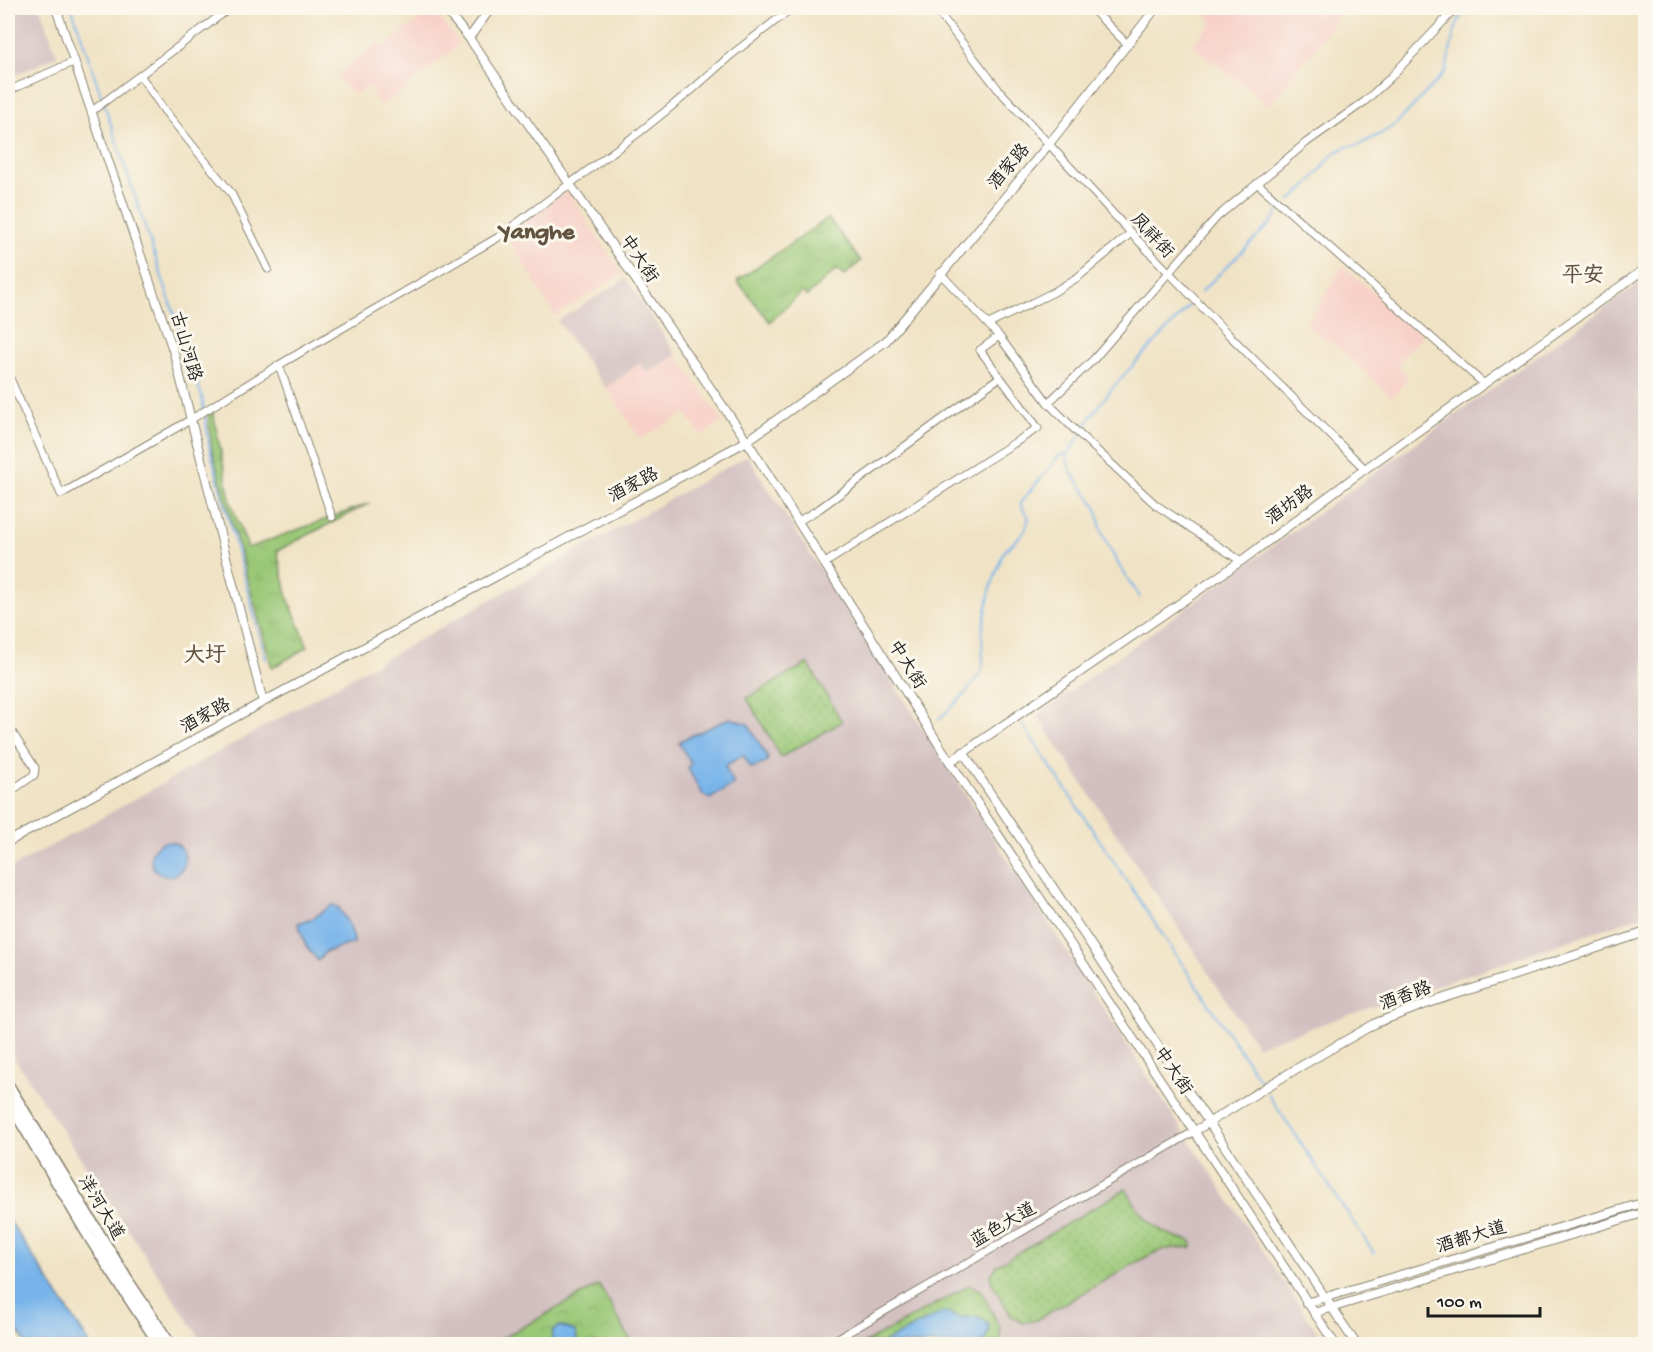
<svg xmlns="http://www.w3.org/2000/svg" width="1653" height="1352" font-family="'Gochi Hand','LXGW WenKai TC',sans-serif">
<style>
.built{fill:#f7d1c8}
.industrial{fill:#d2bfc0}
.grass{fill:url(#grass-tufts);stroke:#5b724a;stroke-width:1.5}
.park{fill:url(#park-crowns);stroke:#5b724a;stroke-width:1.5}
.garden{fill:url(#garden-dots);stroke:#5b724a;stroke-width:1.5}
.water{fill:#78b4ea;stroke:#4a6883;stroke-width:1.5}
.lines{fill:none;stroke-linecap:round;stroke-linejoin:round}
.stream{stroke:#78b4ea;stroke-width:2}
.minor-casing{stroke:#868070;stroke-width:9}
.tertiary-casing{stroke:#868070;stroke-width:10}
.primary-casing{stroke:#868070;stroke-width:13}
.minor{stroke:#fff;stroke-width:7}
.tertiary{stroke:#fff;stroke-width:8}
.primary{stroke:#fff;stroke-width:10}
.labels{text-anchor:middle;stroke-width:6;stroke-linejoin:round;paint-order:stroke}
.street-label{font-size:18px;fill:#1c1c1c;stroke:#fbf7ec}
.quarter-label{font-size:21px;font-weight:bold;fill:#625340;stroke:#fbf7ec}
.district-label{font-size:24px;font-weight:bold;fill:#625340;stroke:#fbf7ec}
</style>
<defs>
<pattern id="grass-tufts" width="24" height="20" patternUnits="userSpaceOnUse" patternTransform="scale(1.5)"><rect width="24" height="20" fill="#9ac877"/><path d="M3 7l-1-3M5 7V3M7 7l1-3M15 17l-1-3M17 17v-4M19 17l1-3" fill="none" stroke="#84ab66"/></pattern>
<pattern id="park-crowns" width="20" height="18" patternUnits="userSpaceOnUse" patternTransform="scale(1.5)"><rect width="20" height="18" fill="#9ac877"/><path d="M2 6a3 3 0 1 1 6 0M12 15a3 3 0 1 1 6 0" fill="none" stroke="#84ab66"/></pattern>
<pattern id="garden-dots" width="8" height="8" patternUnits="userSpaceOnUse" patternTransform="scale(1.5)"><rect width="8" height="8" fill="#9ac877"/><path d="M2 2h.1M6 6h.1" fill="none" stroke="#84ab66" stroke-width="1.8" stroke-linecap="round"/></pattern>
</defs>
<rect width="100%" height="100%" fill="#fbf7ec"/>
<filter id="ink" filterUnits="userSpaceOnUse"><feTurbulence type="fractalNoise" baseFrequency=".0167" numOctaves="2"/><feDisplacementMap in="SourceGraphic" scale="12" xChannelSelector="R" yChannelSelector="G"/><feConvolveMatrix kernelMatrix="1 2 1 2 8 2 1 2 1" color-interpolation-filters="sRGB"/></filter>
<filter id="wash" filterUnits="userSpaceOnUse"><feTurbulence type="fractalNoise" baseFrequency=".008" numOctaves="4" result="noise"/><feDisplacementMap in="SourceGraphic" scale="24" xChannelSelector="R" yChannelSelector="G"/><feGaussianBlur stdDeviation="1.35" result="paint"/><feColorMatrix in="noise" values="0 0 0 0 0 0 0 0 0 0 0 0 0 0 0 0 0 1.4 0 .05"/><feComposite in="paint" operator="in"/></filter>
<g filter="url(#wash)">
<rect width="100%" height="100%" fill="#f0e3c5"/>
<path class="built" d="M1196 8H1346L1269 105 1192 46 1213 21Z
M432 9 460 44 382 106 367 86 354 96 337 75 379 42 384 47Z
M567 191 622 274 555 316 506 234Z
M1343 266 1423 336 1407 352 1398 366 1408 376 1392 398 1343 351 1306 326Z
M676 354 723 421 701 436 686 413 640 439 606 388 641 363 649 373Z"/>
<path class="industrial" d="M8 8H40L57 56 8 78Z
M626 279 676 354 649 373 640 363 606 388 557 321Z
M1645 279V915L1257 1046 1037 715Z
M747 456 1175 1119 1325 1344H204L8 1049V870Z"/>
<path class="grass" d="M828 218 861 261 844 276 837 269 807 296 802 292 770 322 737 281Z
M213 412 231 504 248 548 370 503 277 551 288 598 308 647 272 668 212 450 208 415Z"/>
<path class="park" d="M599 1285 633 1344H492Z"/>
<path class="garden" d="M808 663 842 722 781 757 747 698Z
M1126 1189C1143 1219 1156 1234 1191 1241L1192 1247 1164 1249 1144 1258 1036 1320 1023 1323 1011 1316 991 1281V1275L997 1265Z
M970 1285 981 1291 1000 1328 1001 1340 997 1344H863Z"/>
<path class="water" d="M730 718 748 724 768 758 766 763 751 768 743 755 725 766 734 784 710 799 703 795 687 767 691 764 679 743 682 740Z
M151 859a17 17 0 1 1 34 0a17 17 0 1 1-34 0Z
M332 905 338 907C344 917 354 930 354 943L325 952 318 961 306 946 298 923 310 920Z
M8 1218 90 1344H26L8 1316Z
M943 1312C948 1313 953 1315 958 1317 973 1320 973 1311 988 1323 990 1332 988 1338 981 1344H881Z
M560 1326 575 1331 578 1344H553L551 1342 553 1330Z"/>
<g class="lines">
<path class="stream" d="M72 8 202 397 209 446 266 659
M1290 201 1309 184 1333 154 1346 147 1358 145 1379 135 1396 124 1437 81 1446 70 1454 33 1459 19 1469 8
M1201 292 1269 225 1280 210
M1140 597C1126 577 1112 556 1103 534 1099 525 1099 515 1096 507 1090 493 1064 473 1068 455 1069 451 1075 444 1077 440 1105 387 1150 350 1189 306
M938 720 965 694 981 673 983 663 982 634 990 590 1003 553 1025 531 1029 518 1021 506V502L1059 456 1064 454 1068 455
M1022 724 1261 1082
M1268 1094 1374 1253"/>
</g>
</g>
<g filter="url(#ink)">
<g class="lines">
<defs>
<path id="minor" d="M935 8 998 89 1131 233 1228 334 1365 469
M1093 8 1092 9 1127 44
M140 75 164 110 231 193 268 269
M8 91 75 61
M92 111 230 8
M1257 183 1484 384
M940 273 999 336 1048 403 1076 431 1156 505 1241 561
M989 324 1054 292 1078 277 1131 233
M279 365 332 517
M8 374 61 494 190 420 279 365 497 238 641 131 693 89 731 55 792 8
M1048 403 1094 359 1217 217 1307 142 1364 102 1389 79 1456 8
M797 522 819 509 1000 377
M825 563 1038 428 980 350 999 336
M8 726 35 768 34 775 8 793
M828 1344 1195 1131"/>
<path id="tertiary" d="M56 8 174 353 263 702
M444 8 469 38 747 441 950 762 1335 1344
M469 38 491 8
M963 752 1356 1344
M950 762 1241 561 1365 469 1646 268
M8 842 263 702 747 441 886 341 1049 144 1156 8
M1195 1131 1296 1069 1376 1023 1426 1004 1646 932
M1306 1303 1646 1202
M1314 1313 1646 1212"/>
<path id="primary" d="M8 1085 128 1281 170 1344
M8 1100 91 1240 159 1344"/>
</defs>
<use href="#minor" class="minor-casing"/>
<use href="#tertiary" class="tertiary-casing"/>
<use href="#primary" class="primary-casing"/>
<use href="#minor" class="minor"/>
<use href="#tertiary" class="tertiary"/>
<use href="#primary" class="primary"/>
</g>
</g>
<g class="labels">
<g class="street-label">
<text transform="translate(1008 166) rotate(-50)" y="6">酒家路</text>
<text transform="translate(1153 235) rotate(47)" y="6">凤祥街</text>
<text transform="translate(640 258) rotate(56)" y="6">中大街</text>
<text transform="translate(187 346) rotate(74)" y="6">古山河路</text>
<text transform="translate(633 484) rotate(-28)" y="6">酒家路</text>
<text transform="translate(1289 504) rotate(-36)" y="6">酒坊路</text>
<text transform="translate(908 664) rotate(58)" y="6">中大街</text>
<text transform="translate(205 715) rotate(-29)" y="6">酒家路</text>
<text transform="translate(1405 995) rotate(-20)" y="6">酒香路</text>
<text transform="translate(1174 1070) rotate(56)" y="6">中大街</text>
<text transform="translate(102 1207) rotate(59)" y="6">洋河大道</text>
<text transform="translate(1003 1224) rotate(-30)" y="6">蓝色大道</text>
<text transform="translate(1471 1236) rotate(-17)" y="6">酒都大道</text>
</g>
<g class="quarter-label">
<text x="1583" y="281">平安</text>
<text x="205" y="661">大圩</text>
</g>
<g class="district-label">
<text x="537" y="238">Yanghe</text>
</g>
</g>
<rect width="1653" height="1352" fill="none" stroke="#fbf7ec" stroke-width="30"/>
<path d="M1428 1307v9h112v-9" fill="none" stroke="#1c1c1c" stroke-width="3"/>
<text x="1437" y="1307" font-size="18" fill="#1c1c1c" stroke="#fbf7ec" stroke-width="4.5" paint-order="stroke">100 m</text>
</svg>
